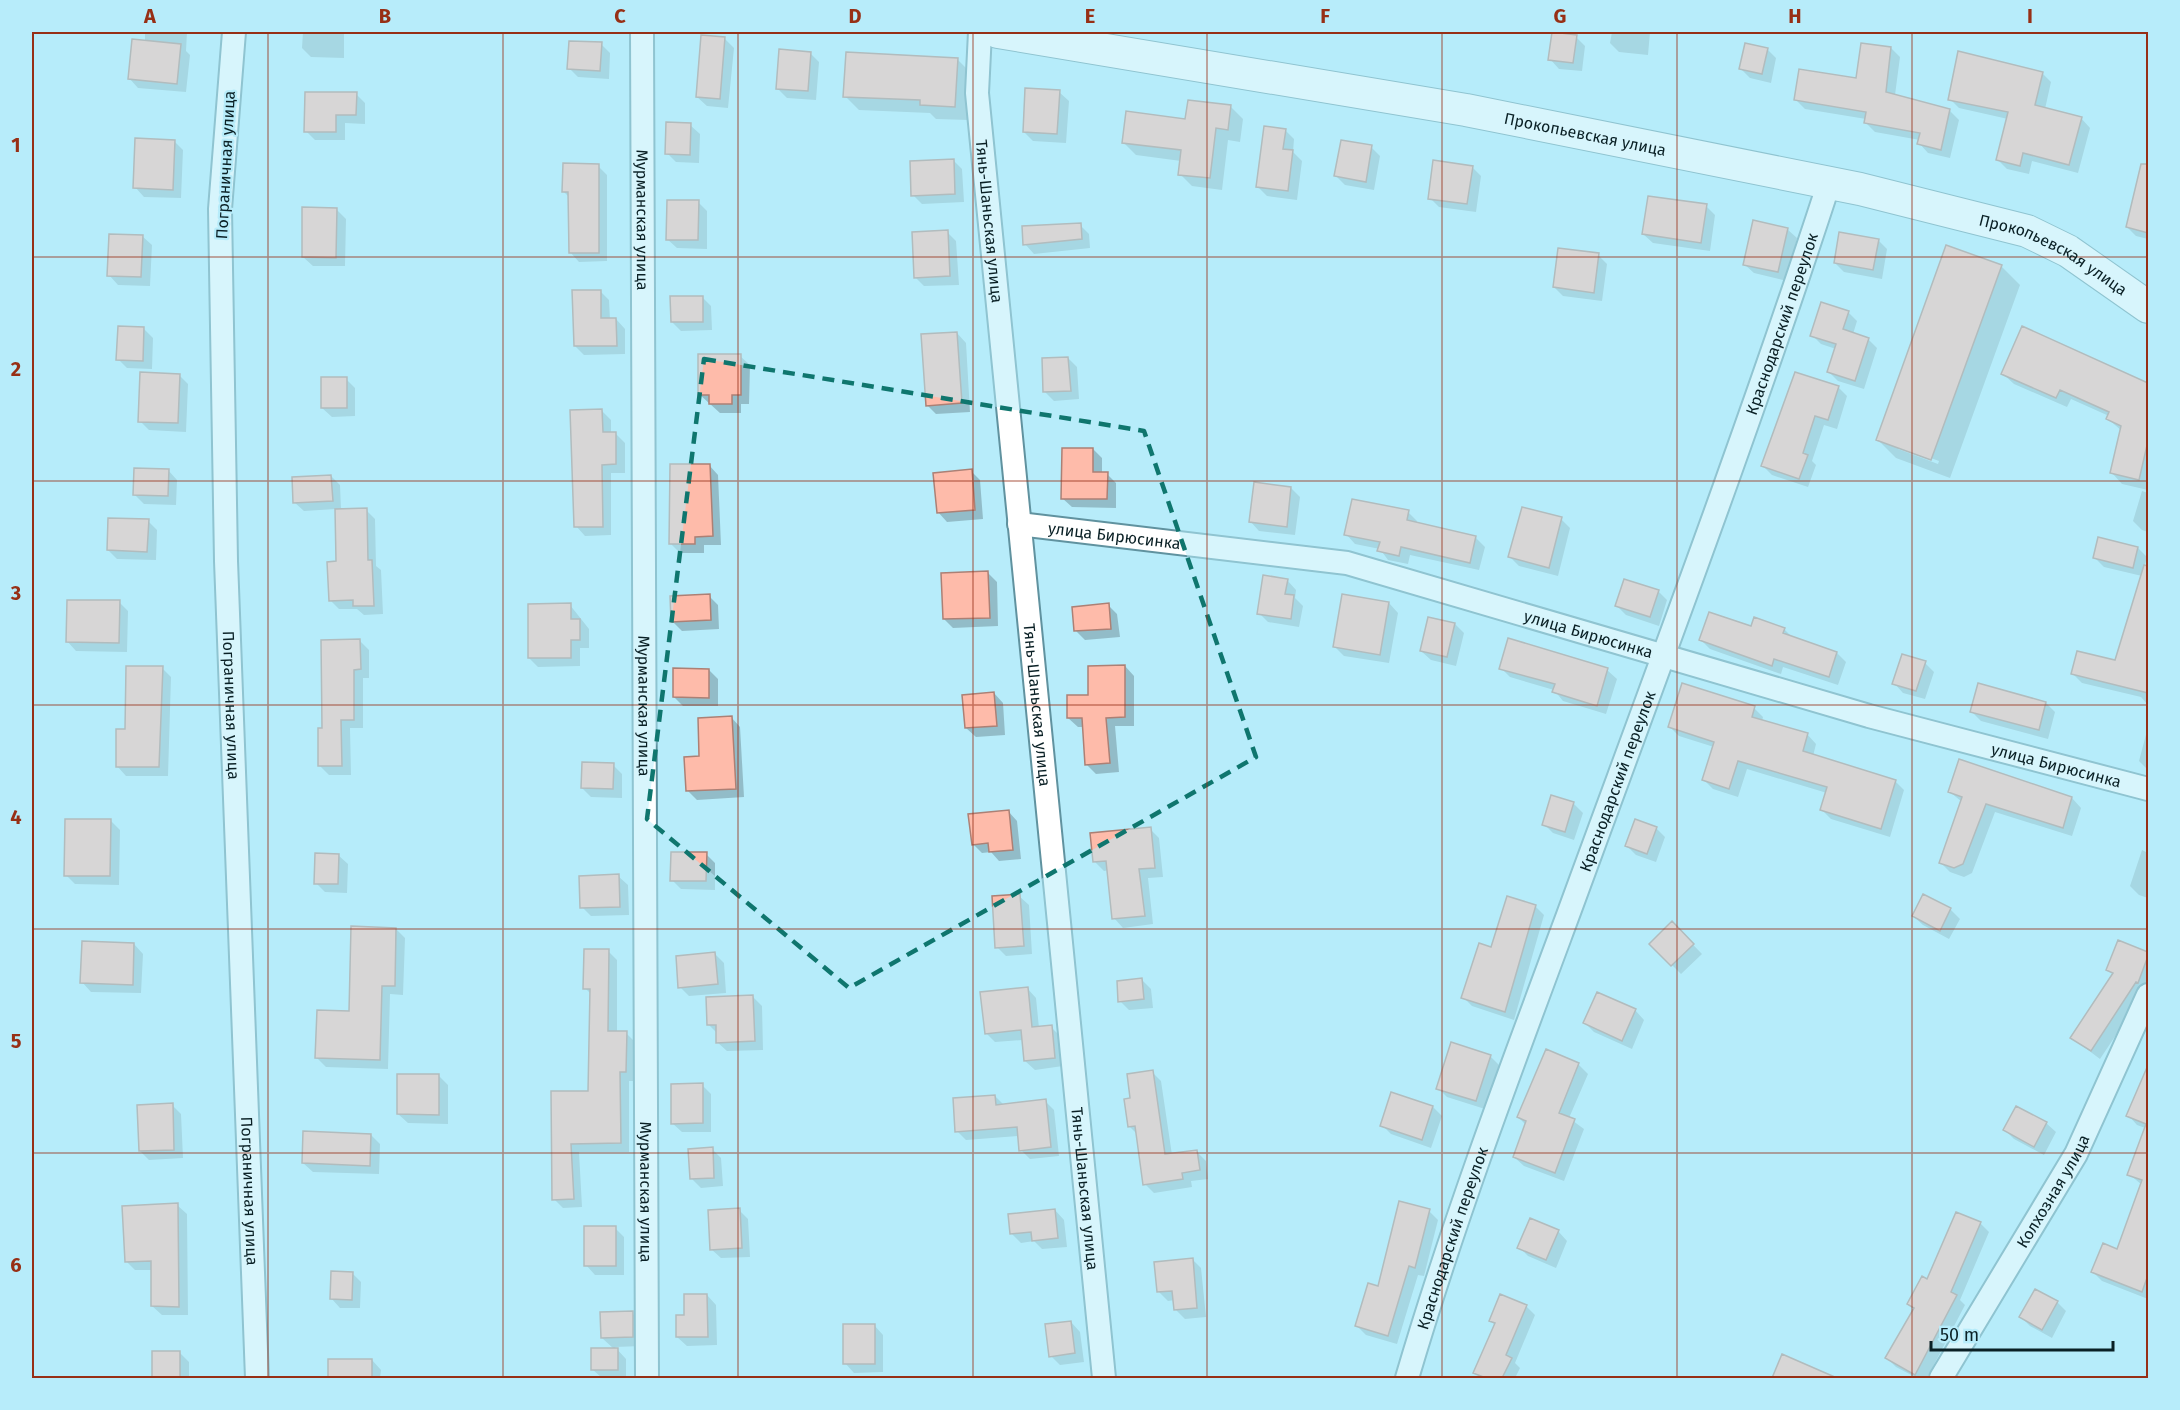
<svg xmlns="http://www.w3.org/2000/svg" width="2180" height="1410" font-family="'Fira Sans',sans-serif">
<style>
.shadow{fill:#0003;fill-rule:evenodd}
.building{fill:#febbaa;stroke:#ac8075;stroke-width:1.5}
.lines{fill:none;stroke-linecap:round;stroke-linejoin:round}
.minor-casing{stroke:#60929f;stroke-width:26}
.secondary-casing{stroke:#60929f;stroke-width:34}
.minor{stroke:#fff;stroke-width:22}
.secondary{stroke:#fff;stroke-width:32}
.marked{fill:none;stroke:#0f766e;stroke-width:4.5;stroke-dasharray:12 8;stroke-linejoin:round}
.grid{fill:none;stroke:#972f15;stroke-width:1.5;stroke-opacity:0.55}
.labels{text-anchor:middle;stroke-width:4.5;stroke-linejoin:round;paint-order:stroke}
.street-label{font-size:16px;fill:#0a2025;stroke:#b7ecfa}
.neatline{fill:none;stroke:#972f15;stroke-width:2}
.grid-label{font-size:20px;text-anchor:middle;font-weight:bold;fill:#972f15}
</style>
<rect width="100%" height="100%" fill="#b7ecfa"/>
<path class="shadow" d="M145 32H187L186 51 190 55 186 92 138 88 129 78 145 42Z
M303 32H344V58L311 57 302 48Z
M1612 32H1650L1648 55 1619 52 1610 43Z
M1576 37 1585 46 1582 71 1559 69 1550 59Z
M725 39 734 48 728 108 707 106 697 97Z
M601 44 610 53 609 79 578 77 569 68Z
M1891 48 1900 57 1895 95 1950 111 1959 120 1950 158 1928 153 1919 143 1920 140 1875 132 1866 123V119L1805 109 1796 100 1858 80Z
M1767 49 1776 58 1771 83 1750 78 1741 69Z
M810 53 819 62 816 100 787 98 777 88Z
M957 59 971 73 969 120 936 119 930 113 859 110 845 96Z
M2042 73 2051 82 2045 109 2081 118 2090 128 2078 173 2032 161 2029 174 2007 169 1998 160 2008 119 1959 108 1950 99Z
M1059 92 1069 101 1066 143 1033 141 1024 132Z
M356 94 365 103V124L345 123V140H315L306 131Z
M1230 106 1243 119 1240 142 1228 140 1222 190 1192 186 1180 174 1181 161 1136 155 1124 143Z
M690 125 700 134 699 163 676 162 667 153Z
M1285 130 1294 139 1293 152 1302 161 1297 200 1267 196 1258 187Z
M174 141 183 150 181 198 144 197 135 187Z
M1371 147 1380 156 1374 190 1345 185 1336 176Z
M953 160 962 169 964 202 922 204 913 195Z
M598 166 607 175V261L579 262 570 252V198L563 191Z
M1472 167 1481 176 1476 212 1439 207 1430 198Z
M2136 193 2148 196V239L2136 236 2127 227Z
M698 202 707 211V249L677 248 667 239Z
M1706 206 1715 215 1710 251 1653 243 1643 234Z
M337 210 346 219 345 266H313L303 257Z
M1080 225 1089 234 1090 248 1034 254 1025 244Z
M1787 229 1797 238 1787 281 1754 273 1744 264Z
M947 232 956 241 959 285 924 286 915 277Z
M142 236 152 245 150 286 118 285 109 275Z
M1878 240 1887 249 1882 279 1844 272 1835 263Z
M1598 255 1607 264 1602 301 1563 296 1554 287Z
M2001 266 2020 285 1950 478 1896 458 1877 439ZM1898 446 1939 461 1938 464 1898 449Z
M600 291 609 300 610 320 616 319 625 329V354L584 355 575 346Z
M702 297 711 306 712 330 681 331 672 322Z
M1848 312 1857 321 1853 334 1868 339 1877 348 1864 389 1838 381 1829 372 1836 349 1821 344 1812 335Z
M143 328 153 338 152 369 127 368 118 359Z
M2023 328 2148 385V490L2122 484 2112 473 2122 431 2108 419 2109 416 2071 399 2067 407 2014 384 2003 374Z
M957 333 966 343 970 412 936 414 927 405Z
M740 356 750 365 749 404H741V413H720L699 394Z
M1068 358 1077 367 1079 399 1054 401 1045 392Z
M179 375 188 384 186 432 149 430 140 421Z
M346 379 355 388V416L332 417 322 408Z
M1838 387 1847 396 1837 429 1824 425 1812 461 1816 465 1808 487 1772 475 1763 466Z
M602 411 611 420V434H616L625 443V473H611V535L585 536 576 526Z
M1093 449 1102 458V474H1107L1116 483V508L1072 507 1062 498Z
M709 465 718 475 721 545H704V553H680L671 544Z
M168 470 177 480 176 505 144 504 135 495Z
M971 471 980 480 983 519 947 522 938 512Z
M331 476 340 485 341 510H366L375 519 376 566 381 570 383 614 364 615 357 609H339L330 600 337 563 336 509 304 511 294 502Z
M1291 488 1300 497 1295 535 1259 531 1250 521Z
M2142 491 2148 493V532L2142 530 2133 521Z
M1408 512 1417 521 1416 524 1476 538 1485 547 1479 570 1410 555 1408 564 1388 560 1380 549 1355 544 1346 534Z
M1561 519 1570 528 1558 576 1519 566 1510 557Z
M148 521 157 530 156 560 117 559 108 550Z
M2138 548 2147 557 2142 576 2104 567 2095 558Z
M988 573 997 582 998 626 953 628 944 619Z
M1287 580 1296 590 1295 598 1303 606 1299 627 1268 622 1259 613Z
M1658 591 1667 600 1659 626 1626 615 1617 606Z
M709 596 718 605 719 629 682 631 672 621Z
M2135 600 2148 604V705L2141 697 2082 683 2073 674 2116 661Z
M119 602 128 611 127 652 76 651 67 641Z
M1389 603 1398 613 1389 663 1344 656 1335 647Z
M570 605 589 629V648H580V666L538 667 529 658Z
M1108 605 1117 614 1120 637 1085 640 1076 631Z
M1455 624 1464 633 1456 666 1431 660 1421 651Z
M1752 628 1784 629 1793 638 1837 653 1846 662 1838 685 1783 667 1781 674 1710 649 1701 640Z
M359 640 369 650V678H363V728H350L351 775H329L320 766 324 729Z
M1925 663 1934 672 1925 699 1903 693 1894 683Z
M1125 666 1134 676V726H1115L1119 772 1096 774 1087 765 1084 727H1078L1068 718Z
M162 668 171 677 168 776H126L117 766 127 731Z
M1501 668 1607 670 1617 679 1606 714 1563 701 1554 690 1510 677Z
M709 670 718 679V706H683L674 697Z
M994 693 1003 703 1005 735 976 737 966 728Z
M2046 703 2055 712 2048 739 1981 721 1972 712Z
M1754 708 1763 717 1762 721 1807 734 1816 744 1813 756 1895 781 1904 790 1890 837 1831 819 1822 810 1827 793 1747 769 1738 797 1713 789 1704 780 1714 747 1679 736 1670 727Z
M731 717 740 727 744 797 697 800 688 791 701 757Z
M2148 727V770L2139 761Z
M613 765 622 774V798L591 797 582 788Z
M2003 777 2072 798 2081 808 2072 836 1995 812 1972 873 1964 877 1950 872 1941 863 1962 802 1950 792Z
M1574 804 1583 813 1574 840 1553 833 1544 824Z
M1008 811 1017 821 1021 859 999 861 991 852 982 853 973 844Z
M110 820 120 830 119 885 75 884 66 875Z
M1656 828 1665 837 1656 862 1636 855 1627 846Z
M1150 829 1159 838 1163 877 1148 878 1153 924 1123 928 1114 918 1109 870 1104 871 1094 861Z
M2142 850 2148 853V898L2139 895 2130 886Z
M706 854 715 863V890L681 889 672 880Z
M338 855 348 864 347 893 325 892 316 883Z
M618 876 628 885 629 915 591 916 582 907Z
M1019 896 1029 905 1032 954 1006 956 997 947Z
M1924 896 1951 910 1960 919 1949 939 1923 925 1913 916Z
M1535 906 1544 915 1514 1020 1472 1006 1463 997 1492 949Z
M1672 923 1702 954 1681 974 1651 944Z
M396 929 405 938 403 995 390 994 388 1069 326 1067 317 1058 350 1013Z
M2119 942 2148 954V987L2100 1059 2072 1038 2113 975 2108 969Z
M134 944 143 954 141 993 91 992 82 982Z
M608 951 617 960V1033H626L635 1042V1081H629V1152H579L582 1207 563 1208 554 1199 552 1093H590L591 994 585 988Z
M715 954 724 963 726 993 689 996 680 987Z
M1142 980 1151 989 1153 1008 1129 1010 1120 1001Z
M1027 988 1036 998 1039 1028 1051 1027 1060 1036 1063 1066 1035 1070 1025 1061 1023 1040 995 1042 986 1033Z
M753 997 762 1006 763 1050 727 1051 717 1042V1033L708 1024Z
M1635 1010 1644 1020 1632 1049 1594 1032 1585 1023Z
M1546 1051 1579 1065 1588 1074 1569 1118 1584 1129 1564 1181 1524 1166 1514 1157 1526 1125 1518 1117Z
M1490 1056 1499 1065 1485 1109 1447 1097 1438 1088Z
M1152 1072 1161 1081 1172 1155 1197 1152 1206 1161 1208 1179 1191 1181 1192 1187 1154 1193 1145 1184 1137 1134 1129 1126 1132 1100Z
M439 1076 448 1085V1124L408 1123 398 1114Z
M702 1085 711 1094V1132H682L672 1123Z
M1392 1094 1433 1107 1442 1116 1431 1148 1391 1134 1382 1125Z
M2137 1095 2148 1100V1129L2137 1125 2128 1115Z
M995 1096 1004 1105 1045 1101 1054 1110 1059 1156 1030 1159 1021 1150 1019 1136 966 1140 957 1131Z
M172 1105 181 1114 183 1158 149 1160 140 1151Z
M2017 1108 2046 1123 2056 1132 2044 1155 2014 1139 2005 1130Z
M371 1135 380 1144 379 1174 313 1172 303 1163Z
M2142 1139 2148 1141V1299L2102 1281 2093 1272 2118 1250 2142 1185 2129 1174Z
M712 1149 721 1158 723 1186 701 1188 692 1179Z
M177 1205 187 1214 188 1315H162L152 1306 153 1270H135L126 1261Z
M739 1210 748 1219 750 1257 721 1258 711 1249Z
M1055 1210 1064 1220 1067 1247 1042 1249 1034 1241 1021 1243 1012 1234Z
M1429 1211 1438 1220 1424 1276 1418 1275 1397 1344 1366 1335 1357 1326Z
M1980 1223 1989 1232 1960 1300 1965 1305 1927 1378H1917L1896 1367 1887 1358 1914 1309 1909 1304Z
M615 1228 624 1237V1275H595L586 1265Z
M1558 1231 1567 1241 1556 1268 1528 1256 1519 1247Z
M1192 1259 1201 1268 1206 1317 1185 1319 1176 1310 1175 1300 1168 1301 1159 1292Z
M352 1273 361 1282 360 1308H340L331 1298Z
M707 1295 716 1305 717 1345 687 1346 677 1337 686 1317Z
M2057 1302 2066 1311 2052 1338 2030 1326 2021 1317Z
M1526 1306 1535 1315 1515 1363 1520 1368 1515 1378H1481L1475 1373 1495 1325 1490 1320Z
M632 1313 641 1322 642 1346 615 1347 626 1359V1378H602L592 1369 614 1349 602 1338Z
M1071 1322 1080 1332 1084 1362 1060 1365 1051 1356Z
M874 1325 883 1335V1372L854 1373 845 1363Z
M154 1352H179L189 1362V1378H154Z
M1783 1356 1818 1372 1825 1378H1773Z
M329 1360H372L381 1370 380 1378H329Z"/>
<path class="building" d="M1552 32 1577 35 1573 63 1548 60Z
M701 35 725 37 720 99 696 97Z
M132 39 181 44 177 84 128 79Z
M569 41 602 42 600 71 567 69Z
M1745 43 1768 48 1762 74 1739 69Z
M1861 43 1891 47 1886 92 1950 109 1941 150 1917 144 1920 133 1864 123 1866 112 1794 100 1799 69 1856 78Z
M779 49 811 52 808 91 776 89Z
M1958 51 2043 72 2035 105 2082 117 2069 165 2023 153 2020 166 1996 160 2008 112 1948 100Z
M846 52 958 58 955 107 920 105V100L843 97Z
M1025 88 1060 90 1057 134 1023 132Z
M305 92H357L356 115H336V132H304Z
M1188 100 1231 105 1228 130 1216 128 1210 178 1178 175 1181 150 1122 143 1126 111 1185 119Z
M666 122 691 123 690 155 665 154Z
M1264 126 1286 129 1283 149 1293 150 1288 191 1256 187Z
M135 138 175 140 173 190 133 188Z
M1341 140 1372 145 1366 182 1334 176Z
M954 159 955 194 911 196 910 161Z
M1433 160 1473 166 1467 204 1428 199Z
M563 163 599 164V253H569L568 192H562Z
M2141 164H2148V233L2126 227Z
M1648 196 1707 204 1701 243 1642 234Z
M667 200H699L698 240H666Z
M302 207 337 208 336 258 302 257Z
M1753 220 1788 228 1778 272 1743 265Z
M1081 223 1082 239 1023 245 1022 226Z
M948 230 950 276 914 278 912 232Z
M1839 232 1879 239 1873 270 1834 263Z
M109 234 143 235 141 277 107 276Z
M1946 245 2002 265 1931 460 1876 440Z
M1558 248 1599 253 1594 293 1553 287Z
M572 290H601V318H616L617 346H574Z
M670 296H703V322H671Z
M1821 302 1849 311 1843 329 1869 338 1855 381 1827 372 1836 344 1810 336Z
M118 326 144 327 143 361 116 360Z
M2022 326 2148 383V441L2139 480 2110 473 2121 426 2106 419 2109 412 2060 390 2056 398 2001 374Z
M957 332 962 403 926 406 921 334Z
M698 354H741V395H732V404H709V395H698Z
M1068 357 1071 391 1043 392 1042 358Z
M140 372 180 374 178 423 138 422Z
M1795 372 1839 386 1828 420 1815 416 1803 453 1808 455 1799 479 1761 466Z
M321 377H347V408H321Z
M602 409 603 432H616V464L602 465 603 527H574L570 410Z
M1062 448H1093V472H1108L1107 499H1061Z
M670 464H710L713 536 695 537V544H669Z
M134 468 169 469 168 496 133 495Z
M972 469 975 510 937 513 933 473Z
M331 475 333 501 293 503 292 477Z
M1254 482 1291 487 1287 527 1249 522Z
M1352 499 1409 510 1407 520 1476 536 1470 563 1401 547 1399 556 1377 551 1380 542 1344 535Z
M1522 507 1562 517 1549 568 1508 557Z
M367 508 368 560H372L374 606H353V600L329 601 327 562 336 561 335 509Z
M108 518 149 519 147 552 107 550Z
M2098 537 2138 547 2133 568 2093 558Z
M2144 565 2148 566V693L2071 674 2077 651 2115 660Z
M988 571 990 618 943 619 941 573Z
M1263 575 1288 579 1285 594 1294 595 1291 619 1257 614Z
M1624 579 1659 590 1650 617 1615 606Z
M710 594 711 620 671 622 670 596Z
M1342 594 1389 602 1380 655 1333 647Z
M67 600H120L119 643 66 642Z
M571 603V619H580V640H571V658H528V604Z
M1109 603 1111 629 1074 631 1072 607Z
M1709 612 1751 626 1754 617 1785 628 1783 633 1837 652 1829 677 1774 659 1772 666 1699 640Z
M1428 617 1455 623 1447 657 1420 651Z
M1508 638 1608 668 1597 706 1552 692 1555 684 1499 669Z
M360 639 361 669 354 670V720H341L342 766H318V728H322L321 640Z
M1902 654 1926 661 1916 691 1892 684Z
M1125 665V717L1106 718 1110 763 1085 765 1082 718H1067V695H1088V666Z
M126 666H163L159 767H116V729H125Z
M673 668 709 669V698L673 697Z
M1682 683 1755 706 1752 717 1808 733 1803 751 1896 780 1881 829 1820 810 1827 787 1738 761 1729 789 1702 780 1714 742 1668 727Z
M1978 683 2046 702 2039 730 1970 712Z
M994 692 997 726 965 728 962 695Z
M732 716 736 789 686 791 684 757 699 756 698 718Z
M1959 759 2072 797 2063 828 1986 804 1963 864 1954 868 1939 863 1962 797 1948 792Z
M582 762 614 763 613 789 581 788Z
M1551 795 1574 802 1565 832 1542 825Z
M1009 810 1013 850 989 852 988 843 972 845 968 814Z
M65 819H111L110 876H64Z
M1635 819 1657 827 1647 854 1625 846Z
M1151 827 1155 868 1139 869 1145 916 1112 919 1106 861 1093 862 1090 833Z
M671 852H707L706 881H670Z
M315 853 339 854 338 884H314Z
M619 874 620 907 580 908 579 876Z
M1020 894 1024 946 995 948 992 896Z
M1923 894 1951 908 1940 931 1912 916Z
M1507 896 1536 905 1505 1012 1461 998 1479 943 1491 947Z
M1672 921 1694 944 1671 966 1649 944Z
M351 926 396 928 395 986H382L380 1060 315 1058 317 1010 349 1011Z
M2118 940 2148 952V956L2138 983 2136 982 2091 1051 2070 1038 2113 973 2106 970Z
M82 941 134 943 133 985 80 983Z
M584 949H609L608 1031H627L626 1072H620L621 1143 571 1144 574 1199 552 1200 551 1091H588L590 989H583Z
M715 952 718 984 678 988 676 956Z
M1142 978 1144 999 1118 1002 1117 981Z
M1028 987 1032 1027 1052 1025 1055 1058 1024 1061 1021 1030 985 1034 980 992Z
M1597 992 1636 1009 1622 1041 1583 1023Z
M753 995 755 1041 716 1043V1025H707L706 997Z
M1451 1042 1491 1055 1476 1101 1436 1089Z
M1546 1049 1579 1063 1559 1113 1575 1119 1555 1173 1513 1157 1526 1121 1517 1117Z
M2148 1065V1275L2142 1292 2091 1272 2103 1243 2117 1249 2142 1180 2127 1175 2146 1124 2126 1116Z
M1153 1070 1165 1154 1197 1150 1200 1170 1182 1173 1183 1179 1143 1185 1135 1126 1128 1127 1124 1099 1130 1098 1127 1074Z
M397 1074H439V1115L397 1114Z
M703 1083V1123L671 1124V1084Z
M1391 1092 1433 1106 1422 1140 1380 1126Z
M995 1095 996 1105 1046 1099 1051 1147 1019 1151 1017 1127 955 1132 953 1098Z
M173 1103 174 1150 139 1151 137 1105Z
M2016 1106 2047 1122 2034 1147 2003 1130Z
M303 1131 371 1134 370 1166 302 1163Z
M713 1147 714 1178 690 1179 688 1149Z
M1399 1201 1430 1209 1415 1268 1409 1266 1388 1336 1355 1326 1368 1283 1378 1286Z
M178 1203 179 1307 151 1306V1261L125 1262 122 1206Z
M740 1208 742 1248 710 1250 708 1210Z
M1055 1209 1058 1238 1032 1241 1031 1232 1010 1234 1008 1214Z
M1956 1212 1981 1222 1951 1292 1957 1295 1915 1375 1885 1358 1914 1308 1907 1304 1922 1276 1927 1279Z
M1530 1218 1559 1230 1546 1260 1517 1248Z
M584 1226H616V1266H584Z
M1193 1258 1197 1308 1174 1310 1172 1291 1157 1292 1154 1262Z
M331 1271 353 1272 352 1300 330 1299Z
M2035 1289 2058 1301 2042 1330 2019 1317Z
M684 1294H707L708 1337H676V1315H684Z
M1500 1294 1527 1305 1506 1355 1512 1358 1502 1378H1486L1473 1373 1495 1323 1489 1321Z
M633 1311V1337L601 1338 600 1312Z
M1071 1321 1075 1353 1049 1357 1045 1324Z
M843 1324H875V1364H843Z
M591 1348H618V1370H591Z
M152 1351H180V1378H152Z
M1782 1354 1837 1378H1772Z
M328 1359H372V1378H328Z"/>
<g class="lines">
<defs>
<g id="minor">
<path id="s1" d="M234 32 220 209 226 561 257 1378"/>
<path id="s2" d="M642 32 647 1378"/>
<path id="s3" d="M980 32 977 93 1104 1378"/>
<path id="s4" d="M1019 524 1347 563 1869 716 2148 789"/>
<path id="s5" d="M1407 1378C1453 1222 1511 1068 1568 915 1657 672 1749 429 1829 183"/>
<path id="s6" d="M1941 1378 2076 1154 2148 995"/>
</g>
<g id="secondary">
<path id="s7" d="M998 32 1466 110 1860 189 2027 231 2068 251 2148 307"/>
</g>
</defs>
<use href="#minor" class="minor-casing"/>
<use href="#secondary" class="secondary-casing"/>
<use href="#minor" class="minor"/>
<use href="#secondary" class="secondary"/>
</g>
<path d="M0 0H2180V1410H0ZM704 359 1144 431 1256 757 849 988 647 819Z" fill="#b7ecfa" fill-opacity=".55" fill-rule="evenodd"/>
<path class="marked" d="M704 359 1144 431 1256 757 849 988 647 819Z"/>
<path class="grid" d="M268 32V1378M503 32V1378M738 32V1378M973 32V1378M1207 32V1378M1442 32V1378M1677 32V1378M1912 32V1378M32 257H2148M32 481H2148M32 705H2148M32 929H2148M32 1153H2148"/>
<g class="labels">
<g class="street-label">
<text dy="6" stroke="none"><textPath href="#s7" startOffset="596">Прокопьевская улица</textPath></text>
<text transform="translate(225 165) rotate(-87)" y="6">Пограничная улица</text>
<text dy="6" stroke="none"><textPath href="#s2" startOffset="188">Мурманская улица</textPath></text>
<text dy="6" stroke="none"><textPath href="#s3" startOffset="190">Тянь-Шаньская улица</textPath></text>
<text dy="6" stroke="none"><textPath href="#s7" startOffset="1082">Прокопьевская улица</textPath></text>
<text dy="6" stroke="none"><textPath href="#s5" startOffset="1119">Краснодарский переулок</textPath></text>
<text dy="6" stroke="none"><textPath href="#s4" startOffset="96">улица Бирюсинка</textPath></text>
<text dy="6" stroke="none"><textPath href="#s4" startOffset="582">улица Бирюсинка</textPath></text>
<text dy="6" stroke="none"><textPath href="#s1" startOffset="674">Пограничная улица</textPath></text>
<text dy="6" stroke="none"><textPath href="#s2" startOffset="674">Мурманская улица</textPath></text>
<text dy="6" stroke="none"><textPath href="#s3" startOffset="676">Тянь-Шаньская улица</textPath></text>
<text dy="6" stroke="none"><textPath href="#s4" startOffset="1068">улица Бирюсинка</textPath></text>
<text dy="6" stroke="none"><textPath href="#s5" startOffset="633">Краснодарский переулок</textPath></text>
<text dy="6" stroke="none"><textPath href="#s3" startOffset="1162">Тянь-Шаньская улица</textPath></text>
<text dy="6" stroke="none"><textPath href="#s6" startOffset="218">Колхозная улица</textPath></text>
<text dy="6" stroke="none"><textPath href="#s1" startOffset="1160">Пограничная улица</textPath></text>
<text dy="6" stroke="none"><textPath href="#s2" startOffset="1160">Мурманская улица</textPath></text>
<text dy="6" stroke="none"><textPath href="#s5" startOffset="147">Краснодарский переулок</textPath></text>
</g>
</g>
<rect width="2180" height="1410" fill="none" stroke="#b7ecfa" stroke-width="66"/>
<path d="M1931 1341v9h182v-9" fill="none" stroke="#0a2025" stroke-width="3"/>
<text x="1940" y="1341" font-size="18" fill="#0a2025" stroke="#b7ecfa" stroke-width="4.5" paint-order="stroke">50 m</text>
<rect x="33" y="33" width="2114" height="1344" class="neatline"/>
<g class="grid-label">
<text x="150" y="23">A</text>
<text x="385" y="23">B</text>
<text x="620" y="23">C</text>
<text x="855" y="23">D</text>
<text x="1090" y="23">E</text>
<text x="1325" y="23">F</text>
<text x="1560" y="23">G</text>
<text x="1795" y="23">H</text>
<text x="2030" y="23">I</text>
<text x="16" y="152">1</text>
<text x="16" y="376">2</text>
<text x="16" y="600">3</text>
<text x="16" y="824">4</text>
<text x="16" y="1048">5</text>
<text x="16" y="1272">6</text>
</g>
</svg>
